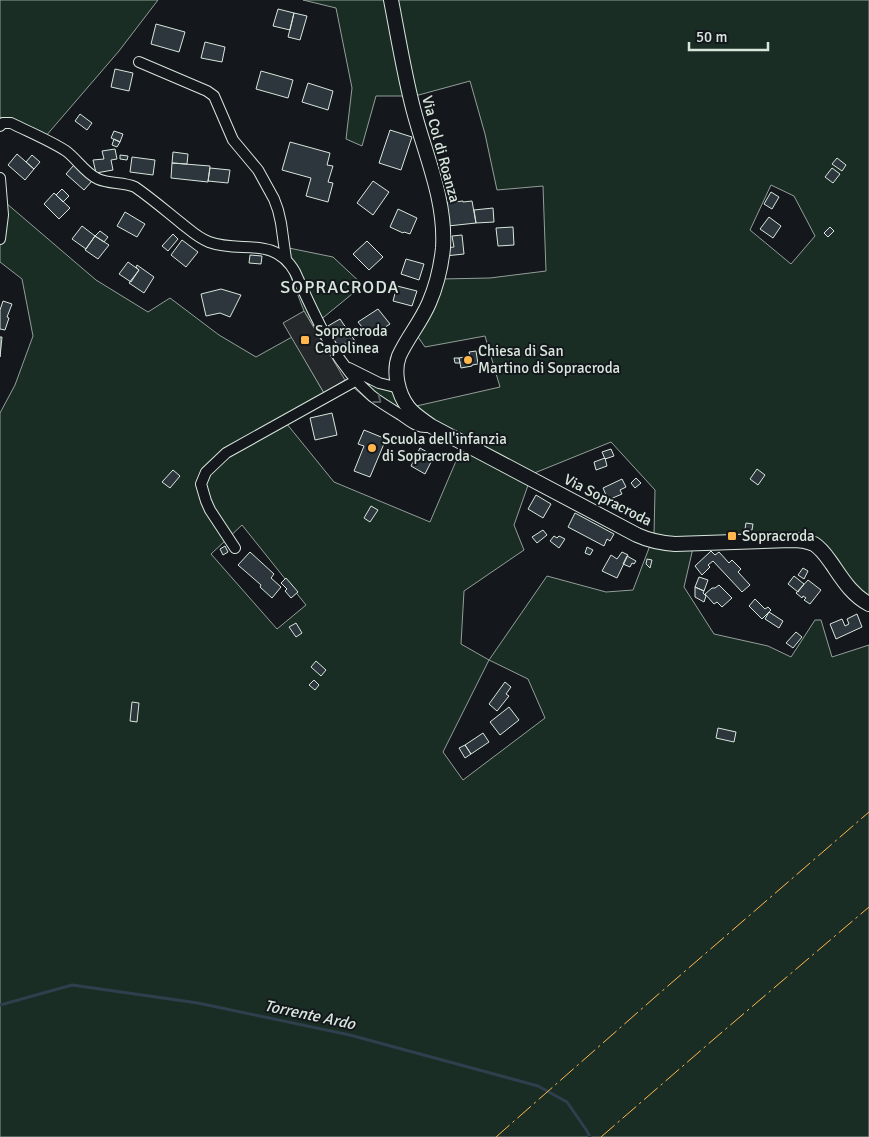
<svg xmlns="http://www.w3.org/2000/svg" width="869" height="1137" font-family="Signika,sans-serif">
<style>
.green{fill:#1a2d24;stroke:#939e99;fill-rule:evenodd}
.parking{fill:#24282b;stroke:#939e99}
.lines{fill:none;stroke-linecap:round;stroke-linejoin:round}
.stream{stroke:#2f3f4d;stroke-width:3}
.building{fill:#2c363c;stroke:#d8e6dc}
.street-casing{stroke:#d8e6dc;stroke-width:12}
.secondary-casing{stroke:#d8e6dc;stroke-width:16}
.street{stroke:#14181c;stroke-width:10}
.secondary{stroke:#14181c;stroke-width:14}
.power{stroke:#ffb74d;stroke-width:1;stroke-dasharray:18 4 2.5 4;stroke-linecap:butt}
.oneway{stroke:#59605f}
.poi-dot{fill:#ffb74d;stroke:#14181c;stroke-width:2}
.labels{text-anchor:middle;stroke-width:4;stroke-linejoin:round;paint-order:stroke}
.street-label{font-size:15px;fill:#d8e6dc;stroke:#14181c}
.poi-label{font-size:15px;fill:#d8e6dc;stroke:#14181c;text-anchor:start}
.water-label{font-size:16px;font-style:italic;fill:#d8e6dc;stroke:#14181c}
.quarter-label{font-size:18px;letter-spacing:1px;fill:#d8e6dc;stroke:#14181c}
</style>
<rect width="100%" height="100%" fill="#14181c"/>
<path class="green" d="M0 0H158L119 51 45 137 0 117Z
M303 0H869V604L818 553 788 543 693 548 684 587 714 634 768 646 791 657 815 620H821L832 657 869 645V1137H0V413L15 385 33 336 22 279 0 262V241L6 203 96 280 148 312 170 298 219 335 256 357 292 337 324 393 282 418 334 482 430 522 462 447 427 431 369 401 345 380 380 386 404 392 412 407 500 387 485 336 425 347 416 334 441 279 490 278 546 271 543 186 497 190 485 134 470 81 415 96H376L362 146 346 139 352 88 336 8ZM771 185 794 196 815 236 791 264 750 230ZM611 442 655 490 654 535 633 590 606 592 547 576 489 660 461 644 464 591 524 550 514 525 532 474ZM242 525 306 605 277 629 211 554ZM489 660 528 679 545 718 463 780 443 752Z
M279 246 333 257 363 285 313 326 304 311Z"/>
<path class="parking" d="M304 311 345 380 324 393 283 323Z"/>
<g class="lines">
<path class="stream" d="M0 1005 72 985 198 1003 350 1035 538 1086 567 1102 587 1131 590 1137"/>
</g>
<path class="building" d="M278 9 294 13 290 30 273 26Z
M294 13 307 16 300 40 288 37Z
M156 24 185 32 179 52 151 44Z
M205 42 225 47 222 62 201 58Z
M115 69 133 73 129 91 111 87Z
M261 71 293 80 288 98 256 89Z
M308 83 333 91 328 110 302 102Z
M80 114 92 123 87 130 75 121Z
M390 130 412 137 401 170 379 163Z
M114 131 123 134 120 142 111 138Z
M114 139 120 142 117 147 112 145Z
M290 142 330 153 327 165 333 166 328 182 333 183 328 202 306 196 311 178 282 170Z
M115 149 117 159 111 160 113 170 96 173 93 160 104 159 102 151Z
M173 152 188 154 187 164 172 163Z
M17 154 34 169 25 180 8 165Z
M32 155 40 162 34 169 26 162Z
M120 155 128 156 127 160 120 159Z
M132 157 155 160 153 175 130 172Z
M837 158 846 165 842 171 832 164Z
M172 163 210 166 208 182 171 178Z
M74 165 92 181 84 190 66 174Z
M210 168 230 170 228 183 208 181Z
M832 168 840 174 833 183 825 177Z
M373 181 389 192 373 215 357 203Z
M62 189 69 196 63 202 56 195Z
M771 192 779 197 772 209 764 204Z
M54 193 70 208 59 219 44 204Z
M463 201V202L472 201 476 223 448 226 445 203Z
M493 208 494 222 476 223 474 210Z
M398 209 417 218 410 234 404 232 403 233 390 227Z
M125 212 145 224 137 237 117 226Z
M769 217 781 226 773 238 760 229Z
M82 226 95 236 86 249 72 239Z
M513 227 514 245 498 246 496 228Z
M830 227 834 231 828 237 824 233Z
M100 231 108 237 104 242 95 236Z
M173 234 178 239 168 251 162 246Z
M462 235 464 254 445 256 444 248 454 247 452 236Z
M95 236 109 245 98 259 85 250Z
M182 240 198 252 186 267 171 255Z
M367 241 383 257 369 270 353 254Z
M250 255 262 256 261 264 249 263Z
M406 259 424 264 419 280 401 274Z
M128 262 139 270 131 282 119 274Z
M137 265 154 277 144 293 129 283 139 270 136 267Z
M397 286 417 291 412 306 393 301Z
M221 289 241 295 230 317 220 313 206 316 201 294Z
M3 301 12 304 7 317 9 318 5 330 0 329V310Z
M378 309 390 324 370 337 358 322Z
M340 319 355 341 347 346 345 343 337 349 329 337 333 335 328 326Z
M0 337H2L0 357Z
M476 351 478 364 472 365V366L461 368 459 358 470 356 469 352Z
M454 358H459L460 363H455Z
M332 413 337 435 315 440 310 418Z
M364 430 386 439 370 477 354 471 364 446 358 444Z
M420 448 434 456 425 474 411 466Z
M611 449 614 456 605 459 602 452Z
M605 458 607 466 596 470 594 462Z
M757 469 765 475 758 485 750 479Z
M173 470 180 476 170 488 162 482Z
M636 478 641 483 635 488 631 483Z
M622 479 626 487 620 490 622 494 608 500 603 488Z
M536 495 551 504 543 518 528 509Z
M371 506 378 510 370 522 364 518Z
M575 513 614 534 610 541 607 539 604 546 568 527Z
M746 523 753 524 752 530 745 529Z
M543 530 547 535 537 543 532 537Z
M554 536 557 538 559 536 565 539 559 548 550 541Z
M225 546 228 552 223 555 220 549Z
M587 547 593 550 590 555 585 553Z
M711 551 715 555 719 552 729 563 732 560 741 569 738 572 750 585 742 592 713 561 708 565 710 567 702 575 695 566Z
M250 552 274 574 271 578 281 587 272 598 260 587 261 585 238 565Z
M622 552 628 555 617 578 602 571 611 555 617 559Z
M627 556 636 561 634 564 632 563 630 567 623 564Z
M647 559 652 560 650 568 646 564Z
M803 568 808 571 804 579 798 575Z
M794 576 804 584 798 592 788 584Z
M699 577 708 580 704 591 695 587Z
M286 578 298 592 291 598 285 591 287 589 281 583Z
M808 580 821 590 810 604 804 600 806 598 803 596 802 598 796 593Z
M719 585 732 598 722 607 717 602 714 604 705 594 712 588H715Z
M695 587 704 591 703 593 706 596 704 602 695 597Z
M755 599 765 609 768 607 771 610 762 619 749 606Z
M769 612 783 621 779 628 765 619Z
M857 614 862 627 836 639 830 624 842 619 845 626 849 624 847 619Z
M296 623 302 633 296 637 289 627Z
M796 632 802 637 793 648 786 643Z
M316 661 326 670 321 676 311 667Z
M314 680 319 685 315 690 309 685Z
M505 682 511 687 506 694 509 696 497 711 489 704Z
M132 702 139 703 137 722 130 721Z
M509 707 519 720 500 735 490 722Z
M718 728 736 732 734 742 716 738Z
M483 733 489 742 471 754 465 745Z
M465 745 471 754 465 758 459 748Z"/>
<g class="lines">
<defs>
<path id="street" d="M139 62 207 91 214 96 233 140 258 170 274 199 278 210 281 223 286 259
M0 126 3 123H11C29 132 49 140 66 151 77 159 85 173 98 179 109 184 123 182 135 187 151 198 166 211 181 223 190 230 198 238 209 242 241 254 274 235 295 272 315 316 335 364 372 396 381 403 391 409 401 415 410 421 419 430 431 426
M0 178 3 215 0 239
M349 368 379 383 399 388
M235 548 210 510 206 501 201 484 206 472 226 453 357 380"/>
<path id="secondary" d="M391 0C398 36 404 73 413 108 425 155 446 199 443 248 441 267 436 287 429 303 421 322 407 338 399 356 393 372 398 394 408 407 414 415 423 420 431 426L637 535C650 541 662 543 675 544L791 540C799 540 807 541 814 544 822 549 827 557 832 564 843 580 852 595 869 604"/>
</defs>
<use href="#street" class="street-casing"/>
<use href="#secondary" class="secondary-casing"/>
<use href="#street" class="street"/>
<use href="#secondary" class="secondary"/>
<path class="power" d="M496 1137 654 998 869 812
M601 1137 714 1039 869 907"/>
</g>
<defs><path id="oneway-chevron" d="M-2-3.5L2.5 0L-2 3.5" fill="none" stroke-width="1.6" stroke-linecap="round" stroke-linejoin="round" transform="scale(1.25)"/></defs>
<use class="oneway" href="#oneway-chevron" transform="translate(378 400) rotate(37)"/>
<g class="poi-dot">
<rect x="300" y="335" width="10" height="10" rx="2.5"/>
<circle cx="468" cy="360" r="5"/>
<circle cx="372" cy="448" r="5"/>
<rect x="727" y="531" width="10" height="10" rx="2.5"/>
</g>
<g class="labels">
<g class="street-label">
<text transform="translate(441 149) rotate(75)" y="5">Via Col di Roanza</text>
<text transform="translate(608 500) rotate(27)" y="5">Via Sopracroda</text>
</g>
<g class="poi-label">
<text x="315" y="336">Sopracroda<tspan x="315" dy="17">Capolinea</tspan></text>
<text x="478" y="356">Chiesa di San<tspan x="478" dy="17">Martino di Sopracroda</tspan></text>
<text x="382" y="444">Scuola dell'infanzia<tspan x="382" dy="17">di Sopracroda</tspan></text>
<text x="742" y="541">Sopracroda</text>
</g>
<g class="water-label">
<text transform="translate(310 1014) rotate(12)" y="6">Torrente Ardo</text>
</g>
<g class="quarter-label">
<text x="340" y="293">SOPRACRODA</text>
</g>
</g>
<path d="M689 42v8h79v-8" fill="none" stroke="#d8e6dc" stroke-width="2.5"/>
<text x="696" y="42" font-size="15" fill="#d8e6dc" stroke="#14181c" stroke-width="4" paint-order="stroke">50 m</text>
</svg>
